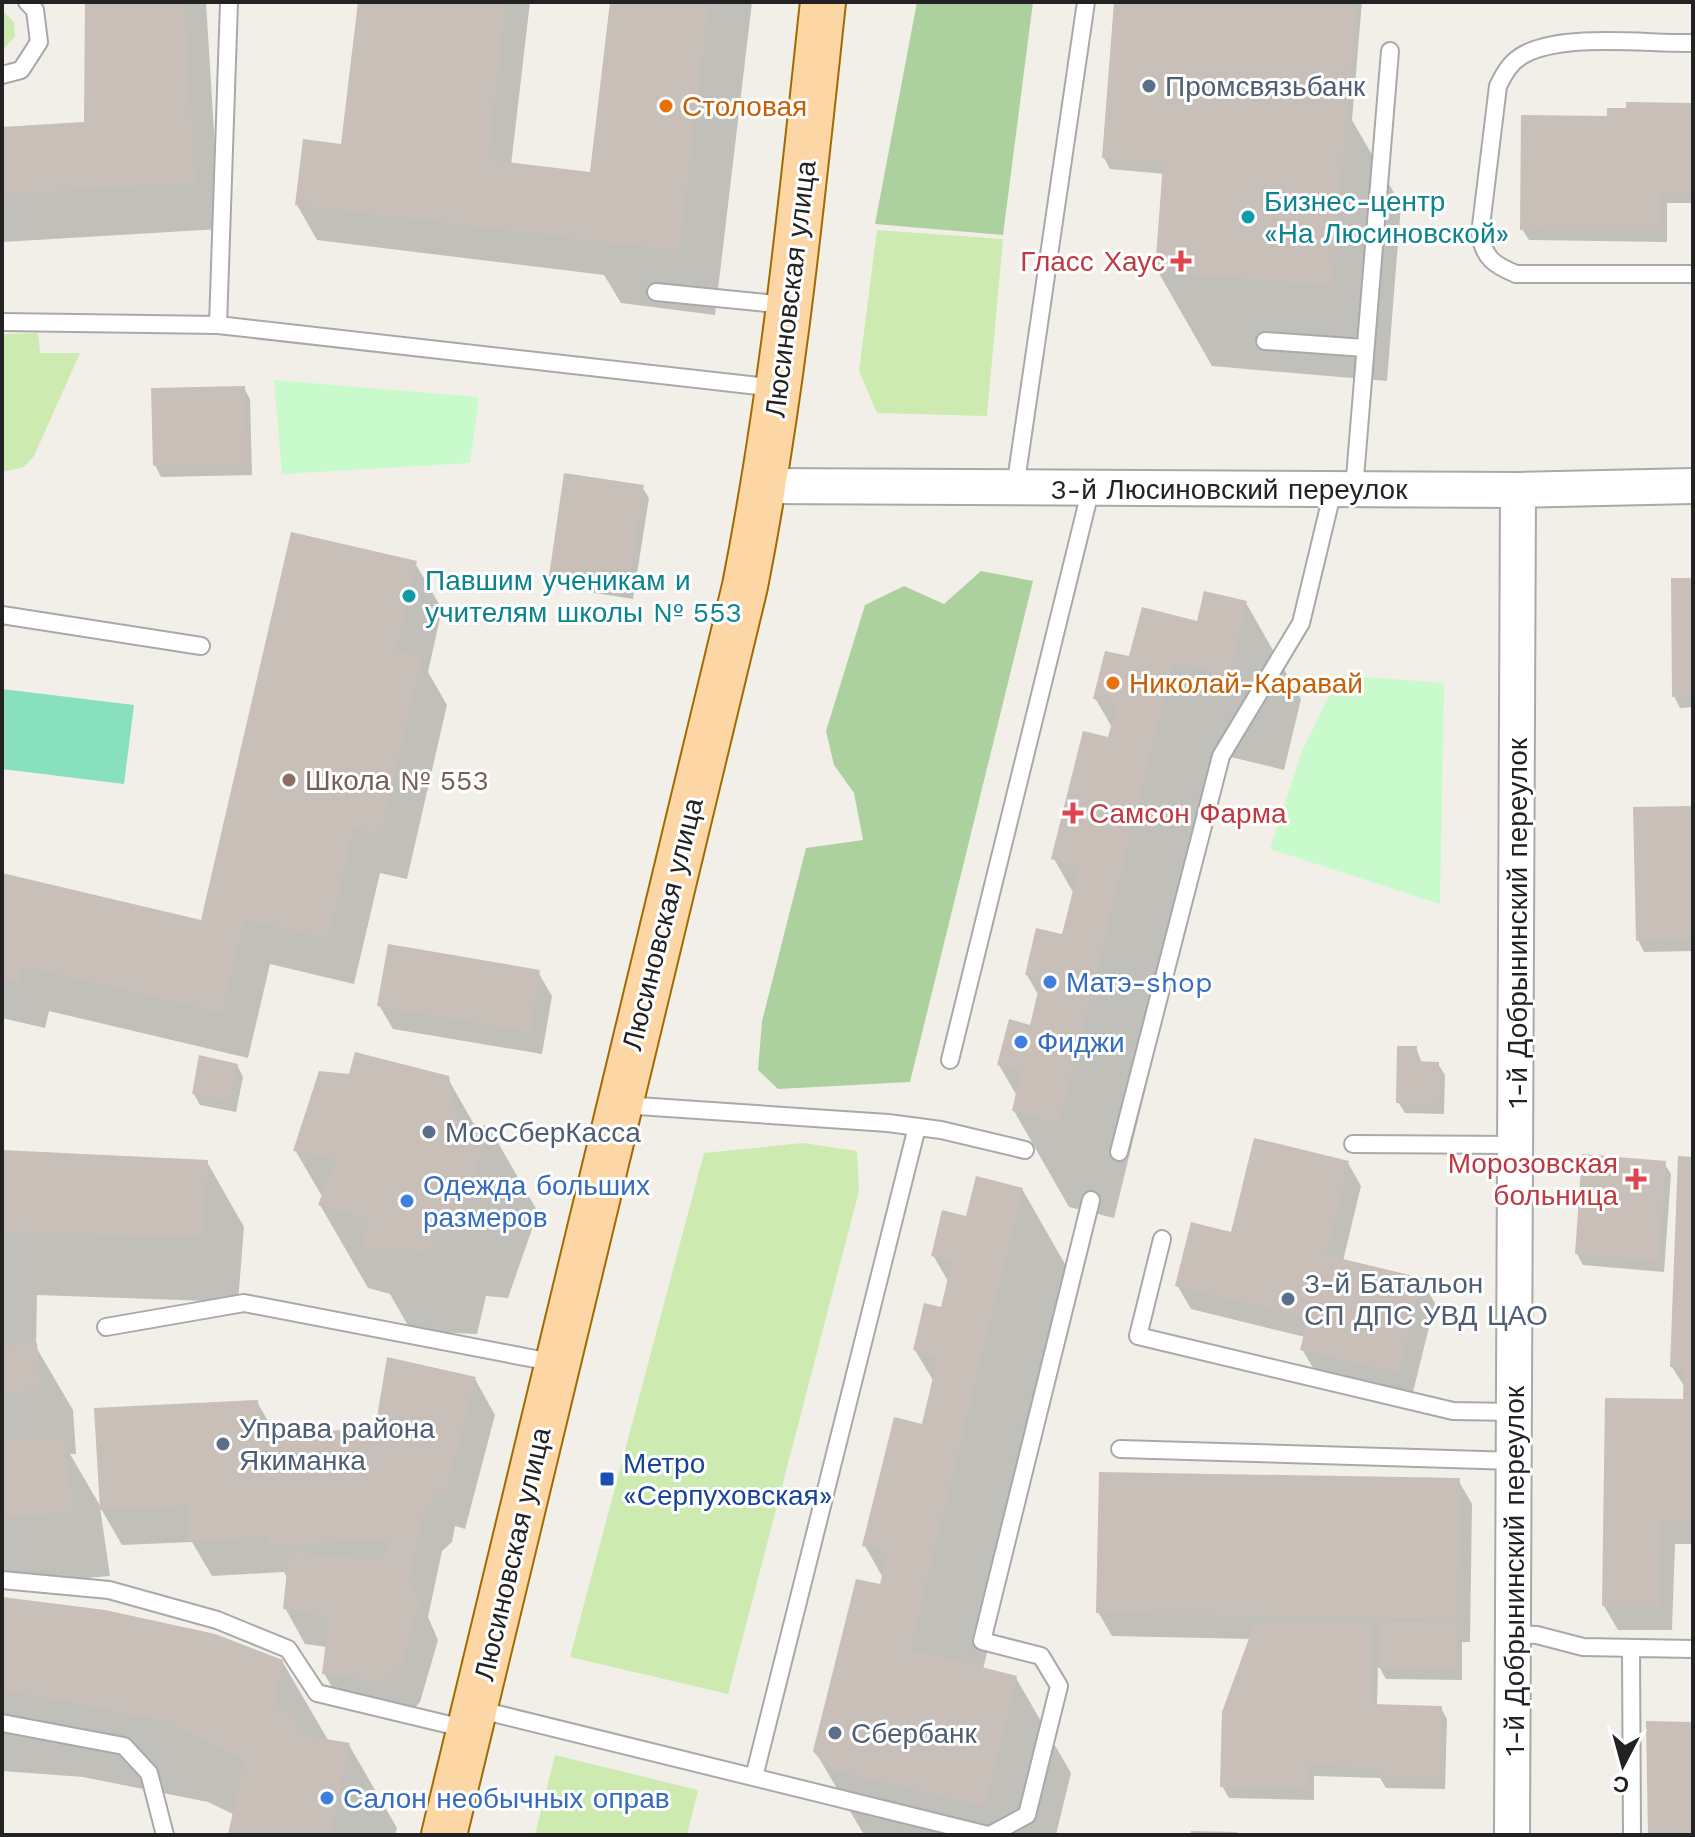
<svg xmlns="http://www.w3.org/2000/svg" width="1695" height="1837" font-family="'Work Sans',sans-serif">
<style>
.grass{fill:#cdebb0}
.forest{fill:#add19e}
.park{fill:#c8facc}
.pitch{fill:#88e0be}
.shadow{fill:#0003}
.building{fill:#c7bfb8}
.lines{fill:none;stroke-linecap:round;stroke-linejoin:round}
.service-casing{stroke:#a9a9a9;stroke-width:20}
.minor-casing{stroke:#a9a9a9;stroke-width:38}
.primary-casing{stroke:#a06b00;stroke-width:48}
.service{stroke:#fff;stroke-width:16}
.minor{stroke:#fff;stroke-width:34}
.primary{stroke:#fcd6a4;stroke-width:44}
.service-dot{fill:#5c6f8a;stroke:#fff;stroke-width:3}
.food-dot{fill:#e8710a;stroke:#fff;stroke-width:3}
.culture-dot{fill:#0f9aa8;stroke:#fff;stroke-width:3}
.health-dot{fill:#e0444e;stroke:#fff;stroke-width:3}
.education-dot{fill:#8d6e63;stroke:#fff;stroke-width:3}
.shop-dot{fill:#3f7fe0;stroke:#fff;stroke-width:3}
.transit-dot{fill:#1a4fb4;stroke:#fff;stroke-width:3}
.labels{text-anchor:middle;stroke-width:6;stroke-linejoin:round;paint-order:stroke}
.service-label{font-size:28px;fill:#4e5e75;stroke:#fff;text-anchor:start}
.food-label{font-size:28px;fill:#c56008;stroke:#fff;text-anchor:start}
.culture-label{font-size:28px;fill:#0d838f;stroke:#fff;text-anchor:start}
.health-label{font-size:28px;fill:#be3a42;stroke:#fff;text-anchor:end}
.street-label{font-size:28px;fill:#222;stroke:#fff}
.education-label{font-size:28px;fill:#785e54;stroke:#fff;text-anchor:start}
.shop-label{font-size:28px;fill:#366cbe;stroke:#fff;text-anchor:start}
.transit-label{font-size:28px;fill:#164399;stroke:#fff;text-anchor:start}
</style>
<rect width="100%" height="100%" fill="#f2efe9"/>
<path class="grass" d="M2 10 14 22 15 36 2 51Z
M877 230 1003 239 987 416 877 413 859 371Z
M38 333 40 353H80L34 456 24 467 2 472V334Z
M803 1143 857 1151 859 1191 728 1694 570 1657 704 1153Z
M555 1755 698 1790 687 1835H535Z"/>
<path class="forest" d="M917 2H1033L1003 235 875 224Z
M981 571 1033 581 910 1082 778 1089 758 1070 762 1021 806 848 863 840 854 793 834 765 826 731 865 605 904 586 944 604Z"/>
<path class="park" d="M274 380 479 397 470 463 282 474Z
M1339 675 1444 683 1440 904 1270 849 1302 751Z"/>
<path class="pitch" d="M2 689 134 705 124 784 2 769Z"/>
<path class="shadow" d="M87 2H206L220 229 2 242V129L86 124Z
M360 2H530L511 165 591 181 612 2H752L715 315 621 303 604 275 317 240 297 205 343 146Z
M1116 2H1362L1352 120 1401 205 1387 381 1212 366 1157 270 1165 174 1110 169 1104 158Z
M1693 105V203H1667V242L1529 240 1522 229 1609 118Z
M244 388 250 399 252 475 161 477 155 465Z
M642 487 649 498 633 599 557 587 551 576Z
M415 563 442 609 428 672 447 705 407 879 380 873 354 984 270 964 248 1058 49 1011 45 1028 2 1018V875L203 922Z
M1693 580V707L1680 708 1674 696Z
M1246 603 1301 699 1284 770 1227 756 1114 1218 1069 1207 1014 1111 1017 1096 999 1065 1031 1028 1039 996 1027 975 1063 936 1074 894 1054 859 1113 729 1095 698 1131 659Z
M1693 808V951L1644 952 1638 940Z
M538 972 552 996 542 1054 393 1029 379 1005Z
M1416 1048 1422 1063 1438 1064 1445 1075 1444 1114 1405 1113 1398 1102Z
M237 1065 243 1077 236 1112 200 1105 194 1094Z
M447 1077 475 1126 490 1129 538 1212 508 1298 486 1296 477 1334 411 1331 390 1294 368 1288 320 1205 323 1198 295 1150Z
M2 1152 207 1162 244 1227 238 1302 37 1295 36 1347 73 1410 76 1454H70L102 1509 257 1402 276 1435 377 1431 475 1379 495 1415 465 1529 455 1526 452 1542 442 1551 428 1617 438 1640 420 1702 406 1717 344 1709 324 1673 327 1647 305 1644 285 1608 288 1579 284 1572 212 1576 192 1542 122 1545 100 1507 110 1576 2 1585Z
M1693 1159V1544H1675L1672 1630H1618L1604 1606 1685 1401 1686 1389 1672 1367Z
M1348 1163 1361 1186 1343 1261 1421 1280 1435 1303 1412 1396 1316 1373 1302 1349 1305 1337 1191 1309 1177 1285 1233 1234Z
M1664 1163 1671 1174 1664 1272 1583 1265 1577 1254Z
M1022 1189 1077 1285 983 1669 1016 1678 1071 1773 1056 1835H864L815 1751 883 1578 865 1546 923 1426 934 1382 915 1350 942 1309 949 1283 933 1255 968 1219Z
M1458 1480 1472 1504 1470 1642H1462V1680L1386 1679 1378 1665 1377 1706 1441 1708 1447 1719 1445 1789 1386 1788 1380 1778 1314 1776V1800L1229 1798 1222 1786 1252 1639 1112 1636 1098 1612Z
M2 1599 282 1661 328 1740 349 1745 397 1828 395 1835H230L235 1815 208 1802 83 1777 2 1771Z"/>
<path class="building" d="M85 2H184L195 183 2 194V127L84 122Z
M358 2H506L488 160 590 172 610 2H709L679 251 295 205 303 139 341 144Z
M1114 2H1356L1332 286 1155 271 1163 163 1102 158Z
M1626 102 1693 103V193L1662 192V231L1520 230 1521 115 1607 116V108H1626Z
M245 386 247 464 153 466 151 388Z
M564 473 644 485 628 589 549 576Z
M291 532 417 561 396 651 422 657 381 834 354 828 328 939 244 919 222 1013 23 966 19 983 2 979V873L201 920Z
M1671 578H1693V697H1672Z
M1204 591 1247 601 1229 675 1173 662 1059 1123 1012 1111 1021 1070 997 1065 1009 1019 1030 1025 1041 979 1025 975 1036 928 1062 934 1079 867 1051 859 1083 731 1108 737 1117 705 1093 699 1105 651 1129 656 1142 607 1197 621Z
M1693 806V940L1636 941 1633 807Z
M388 944 540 970 530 1032 377 1006Z
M1397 1046H1417L1416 1061 1439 1062V1104L1396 1103Z
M355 1052 449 1076 457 1120 491 1127 460 1216 439 1213 430 1251 361 1248 369 1219 318 1205 336 1159 293 1151 319 1071 349 1074Z
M199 1055 238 1064 230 1102 192 1094Z
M1254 1138 1349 1161 1326 1255 1422 1278 1399 1373 1300 1350 1308 1318 1175 1286 1191 1222 1231 1232Z
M2 1150 208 1160 202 1238 2 1231Z
M1582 1154 1666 1161 1659 1262 1575 1254Z
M1678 1156 1693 1157V1522L1662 1521 1659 1607 1602 1606 1605 1398 1683 1399 1684 1368 1670 1367Z
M976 1176 1023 1188 910 1649 1017 1676 985 1807 828 1769 813 1751 856 1579 880 1584 888 1552 862 1546 894 1417 922 1424 938 1356 913 1350 924 1303 941 1307 952 1261 931 1256 942 1210 966 1216Z
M37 1343 40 1390 2 1393V1346Z
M387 1357 476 1377 445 1494 435 1492 432 1506 422 1515 409 1580 419 1603 401 1666 386 1682 322 1674 329 1616 283 1609 289 1552 384 1560 388 1539 267 1546 266 1537 190 1541 188 1506 100 1510 94 1408 258 1400 260 1433 375 1429Z
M2 1440H64L74 1512 2 1518Z
M1099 1472 1460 1478 1457 1619 1096 1613Z
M2 1597 105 1610 215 1634 283 1660 274 1704 296 1722 297 1734 350 1743 331 1835H228L244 1759 159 1720 34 1695 2 1692Z
M1255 1622 1373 1625 1371 1704 1442 1706 1440 1778H1377L1378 1768 1309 1765 1308 1789 1220 1787 1222 1712Z
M1378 1622 1457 1623 1456 1669 1378 1668Z
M1646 1721 1693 1722V1835H1648Z
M1191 1831 1237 1832V1835H1190Z"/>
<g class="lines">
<defs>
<path id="service" d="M1693 43C1647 44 1566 33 1525 54 1511 61 1505 72 1498 86L1480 234C1484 258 1494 265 1516 274H1693
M2 75 21 70 39 42 35 10 27 2
M656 292 786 305
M2 322 218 325 776 388
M218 325 229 2
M1265 341 1365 348
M1015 488 1086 2
M1354 490 1390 51
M2 615 201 646
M950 1060 1091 488
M623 1105 888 1123 941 1130 1025 1150
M1353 1144 1516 1145
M1119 1152 1221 756 1301 623 1333 490
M1162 1239 1138 1336 1453 1411 1515 1412
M106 1327 244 1303 556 1363
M1120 1449 1515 1461
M2 1580 109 1590 217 1620 288 1649 317 1693 467 1729
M1513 1634 1537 1635 1583 1647 1693 1649
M1631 1648 1632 1835
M477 1709 988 1835
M2 1723 124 1746 149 1773 165 1835
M754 1777 917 1127
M990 1835 1027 1815 1059 1686 1041 1656 982 1641 1091 1200"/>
<path id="minor" d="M764 486 1518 490 1693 486
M1512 1835 1518 490"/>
<path id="primary" d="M444 1835 745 586C783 393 802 197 823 2"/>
</defs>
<use href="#service" class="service-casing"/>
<use href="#minor" class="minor-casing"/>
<use href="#primary" class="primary-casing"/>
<use href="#service" class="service"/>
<use href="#minor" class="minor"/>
<use href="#primary" class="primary"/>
</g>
<g class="service-dot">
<circle cx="1149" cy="86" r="8"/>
<circle cx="429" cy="1132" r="8"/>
<circle cx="1288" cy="1299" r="8"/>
<circle cx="223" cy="1444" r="8"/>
<circle cx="835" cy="1733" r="8"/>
</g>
<g class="food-dot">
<circle cx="666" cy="106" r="8"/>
<circle cx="1113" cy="683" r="8"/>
</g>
<g class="culture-dot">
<circle cx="1248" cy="217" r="8"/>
<circle cx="409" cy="596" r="8"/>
</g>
<g class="health-dot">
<path d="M1177 249h8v8h8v8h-8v8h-8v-8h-8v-8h8z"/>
<path d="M1069 801h8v8h8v8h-8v8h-8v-8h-8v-8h8z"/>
<path d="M1632 1167h8v8h8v8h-8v8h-8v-8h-8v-8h8z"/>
</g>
<circle class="education-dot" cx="289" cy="780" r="8"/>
<g class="shop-dot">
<circle cx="1050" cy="982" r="8"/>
<circle cx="1021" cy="1042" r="8"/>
<circle cx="407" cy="1201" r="8"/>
<circle cx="327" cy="1798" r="8"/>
</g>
<rect class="transit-dot" x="599" y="1471" width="16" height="16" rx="4"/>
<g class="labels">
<g class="service-label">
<text x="1165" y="96">Промсвязьбанк</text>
<text x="445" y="1142">МосСберКасса</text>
<text x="1304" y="1293">3-й Батальон<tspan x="1304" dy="32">СП ДПС УВД ЦАО</tspan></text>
<text x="239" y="1438">Управа района<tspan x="239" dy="32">Якиманка</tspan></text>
<text x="851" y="1743">Сбербанк</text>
</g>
<g class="food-label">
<text x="682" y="116">Столовая</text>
<text x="1129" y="693">Николай-Каравай</text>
</g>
<g class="culture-label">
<text x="1264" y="211">Бизнес-центр<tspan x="1264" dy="32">«На Люсиновской»</tspan></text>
<text x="425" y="590">Павшим ученикам и<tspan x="425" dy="32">учителям школы № 553</tspan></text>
</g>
<g class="health-label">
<text x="1165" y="271">Гласс Хаус</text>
<text x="1089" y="823" text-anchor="start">Самсон Фарма</text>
<text x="1618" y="1173">Морозовская<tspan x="1618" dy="32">больница</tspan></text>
</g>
<g class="street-label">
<text transform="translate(790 289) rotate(-83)" y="10">Люсиновская улица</text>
<text x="1229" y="499">3-й Люсиновский переулок</text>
<text transform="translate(1517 923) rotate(-90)" y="10">1-й Добрынинский переулок</text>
<text transform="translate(662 924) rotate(-76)" y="10">Люсиновская улица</text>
<text transform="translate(512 1554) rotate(-77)" y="10">Люсиновская улица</text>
<text transform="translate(1514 1571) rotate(-90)" y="10">1-й Добрынинский переулок</text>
</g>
<g class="education-label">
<text x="305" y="790">Школа № 553</text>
</g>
<g class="shop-label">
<text x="1066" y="992">Матэ-shop</text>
<text x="1037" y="1052">Фиджи</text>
<text x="423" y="1195">Одежда больших<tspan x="423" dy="32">размеров</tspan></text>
<text x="343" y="1808">Салон необычных оправ</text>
</g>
<g class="transit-label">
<text x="623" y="1473">Метро<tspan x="623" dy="32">«Серпуховская»</tspan></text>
</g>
</g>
<rect width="1695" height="1837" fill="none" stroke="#222222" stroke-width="8"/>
<g transform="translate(1623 1765) rotate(186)" stroke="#ffffff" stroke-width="6" paint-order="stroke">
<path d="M0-6L14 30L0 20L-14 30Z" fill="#222222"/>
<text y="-12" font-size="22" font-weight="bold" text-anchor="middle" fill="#222222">С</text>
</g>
</svg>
